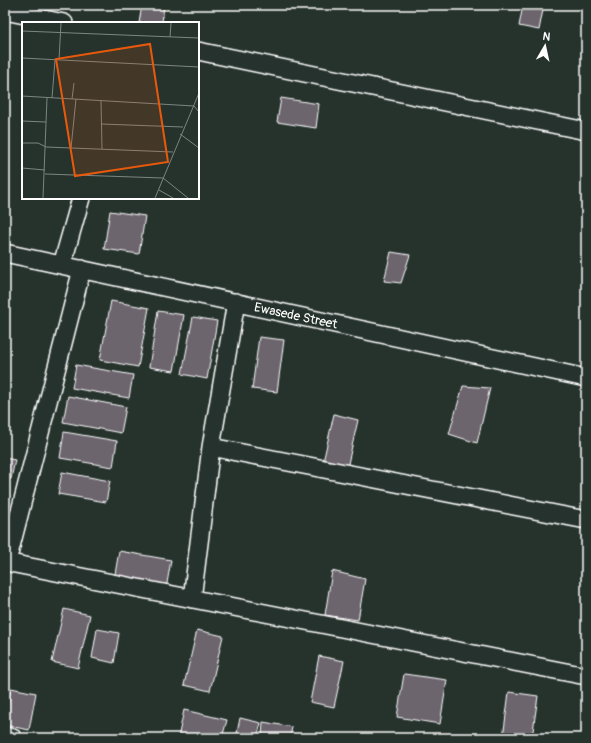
<svg xmlns="http://www.w3.org/2000/svg" width="591" height="743" font-family="Pangolin,sans-serif">
<style>
.building{fill:#6d656e;stroke:#fff}
.lines{fill:none;stroke-linecap:round;stroke-linejoin:round}
.street-casing{stroke:#fff;stroke-width:20}
.street{stroke:#26332d;stroke-width:17}
.labels{text-anchor:middle;stroke-width:3;stroke-linejoin:round;paint-order:stroke}
.street-label{font-size:13px;fill:#fff;stroke:#26332d}
.inset-road{fill:none;stroke:#7d8581;stroke-width:1}
.view{fill:#e8590c;fill-opacity:0.15;stroke:#e8590c;stroke-width:2}
.inset-edge{fill:none;stroke:#fff;stroke-width:2}
</style>
<rect width="100%" height="100%" fill="#26332d"/>
<filter id="ink" filterUnits="userSpaceOnUse"><feTurbulence type="fractalNoise" baseFrequency=".025" numOctaves="2"/><feDisplacementMap in="SourceGraphic" scale="8" xChannelSelector="R" yChannelSelector="G"/><feConvolveMatrix kernelMatrix="1 2 1 2 8 2 1 2 1" color-interpolation-filters="sRGB"/></filter>
<g filter="url(#ink)">
<path class="building" d="M142 5H164L162 23H139Z
M523 5H544L539 30 519 26Z
M281 98 319 104 316 128 277 122Z
M110 211 145 216 139 254 104 249Z
M391 252 410 255 401 283 384 281Z
M111 301 149 308 138 367 100 360Z
M158 311 184 315 174 371 149 367Z
M193 317 217 321 207 379 182 374Z
M259 337 284 340 277 392 252 389Z
M76 365 133 375 129 398 72 388Z
M463 386 490 388 477 443 449 434Z
M68 396 126 407 121 433 63 422Z
M334 414 358 420 347 468 323 462Z
M64 432 117 441 113 467 60 458Z
M5 458 15 460 11 479 5 478Z
M62 472 110 481 106 502 58 494Z
M119 551 171 560 166 589 114 580Z
M332 571 365 579 358 620 325 615Z
M64 609 90 615 78 668 52 662Z
M97 629 119 633 114 663 92 658Z
M197 630 223 636 210 691 184 685Z
M319 656 344 661 334 707 310 702Z
M404 674 447 680 440 724 397 717Z
M11 688 36 693 29 730 5 725V719Z
M509 692 538 696 532 738H503Z
M184 710 227 720 222 738H178Z
M240 718 261 723 257 738H236Z
M263 722 292 727 290 738H262Z"/>
<g class="lines">
<defs>
<path id="street" d="M5 11 64 23
M198 51 586 131
M5 253 586 378
M62 265 81 198
M211 447 586 520
M5 562 586 676
M7 562 82 269
M192 599 211 447 236 302
M5 736 13 738"/>
</defs>
<use href="#street" class="street-casing"/>
<use href="#street" class="street"/>
</g>
</g>
<g class="labels">
<g class="street-label">
<text transform="translate(296 315) rotate(12)" y="5">Ewasede Street</text>
</g>
</g>
<g transform="translate(22 22)">
<rect width="177" height="177" fill="#26332d"/>
<path class="inset-road" d="M0 9 177 16M148 15 149 1M0 36 177 45M37 38 39 1M0 74 172 84 177 90M30 76 33 38M50 77 52 61M79 79 80 127M0 99 24 100M79 102 161 105M158 112 177 126M0 121H16L24 125 151 130M49 126 54 77M0 146 23 148M23 152 141 156 166 176M137 168 151 176M21 176 25 76M133 176 177 71"/>
<path class="view" d="M128 22 146 140 53 154 34 37Z"/>
<rect width="177" height="177" class="inset-edge"/>
</g>
<rect width="591" height="743" fill="none" stroke="#26332d" stroke-width="20"/>
<rect x="10" y="10" width="571" height="723" fill="none" stroke="#fff" stroke-width="1.5" filter="url(#ink)"/>
<g transform="translate(545 46) rotate(9)" stroke="#26332d" stroke-width="3" paint-order="stroke">
<path d="M0-3L7 15L0 10L-7 15Z" fill="#ffffff"/>
<text y="-6" font-size="11" font-weight="bold" text-anchor="middle" fill="#ffffff">N</text>
</g>
</svg>
